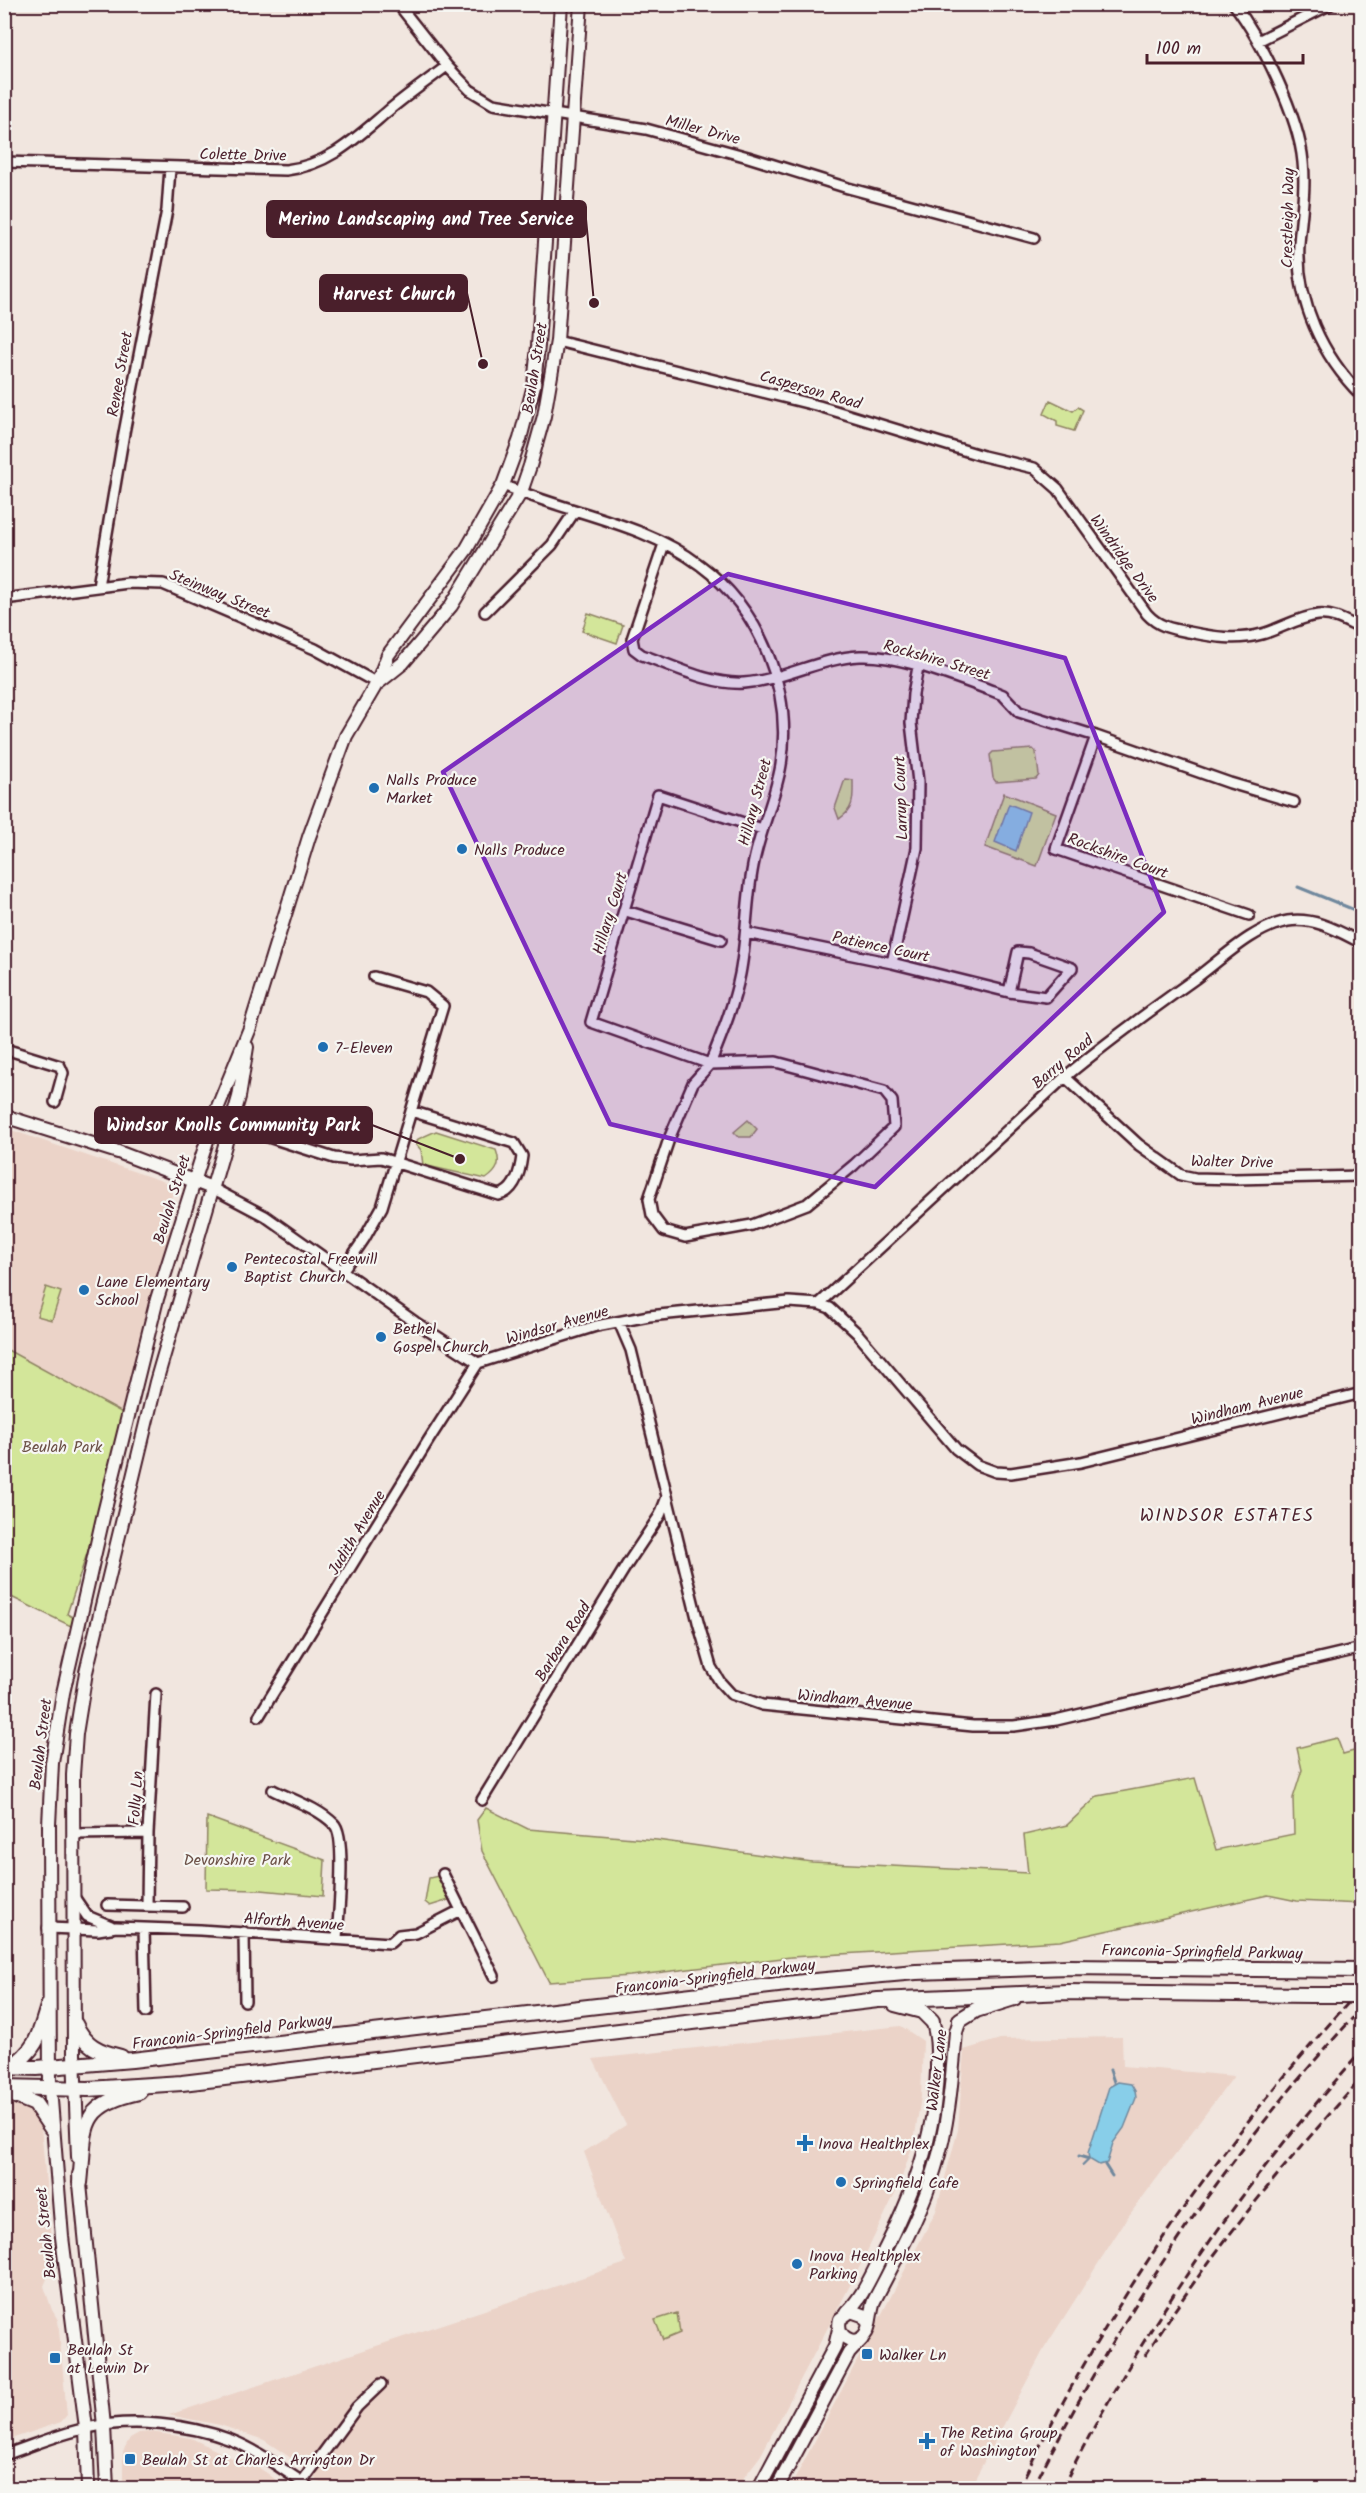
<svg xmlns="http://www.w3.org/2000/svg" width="1366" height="2493" font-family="Kalam,sans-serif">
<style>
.built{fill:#ebd3c8}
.green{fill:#d3e69a;stroke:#8e8262;stroke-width:1.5}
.water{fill:#88cee9;stroke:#6f889d;stroke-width:1.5}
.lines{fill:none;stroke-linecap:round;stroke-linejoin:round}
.stream{stroke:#6f889d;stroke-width:3}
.street-casing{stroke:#4a1f2b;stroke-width:14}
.secondary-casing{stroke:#4a1f2b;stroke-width:16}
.primary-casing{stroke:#4a1f2b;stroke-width:18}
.street{stroke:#f6f6f2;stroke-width:9}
.secondary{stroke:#f6f6f2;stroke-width:12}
.primary{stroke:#f6f6f2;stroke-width:14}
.rail{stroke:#4a1f2b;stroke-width:3;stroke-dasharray:9 4.5;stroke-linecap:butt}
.primary-bridge-casing{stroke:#4a1f2b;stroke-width:18;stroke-linecap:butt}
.primary-bridge{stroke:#f6f6f2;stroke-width:14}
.marked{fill:#7b2cbf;fill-opacity:0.2;stroke:#7b2cbf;stroke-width:4.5;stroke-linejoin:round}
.poi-dot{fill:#1f6fb2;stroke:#f6f6f2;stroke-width:2}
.labels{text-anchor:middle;stroke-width:4.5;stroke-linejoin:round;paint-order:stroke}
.street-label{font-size:16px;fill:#4a1f2b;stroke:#f6f6f2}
.poi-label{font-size:16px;fill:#4a1f2b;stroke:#f6f6f2;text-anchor:start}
.park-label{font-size:16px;fill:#6c5147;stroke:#f6f6f2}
.neighbourhood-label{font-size:18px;letter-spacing:1.5px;fill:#4a1f2b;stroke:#f6f6f2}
.leader{fill:none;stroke:#4a1f2b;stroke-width:2}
.callout-dot{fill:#4a1f2b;stroke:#f6f6f2;stroke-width:2}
.callout{fill:#4a1f2b;stroke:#4a1f2b;stroke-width:2}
.callout-label{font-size:18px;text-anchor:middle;font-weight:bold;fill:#fff}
</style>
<rect width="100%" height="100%" fill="#f1e6df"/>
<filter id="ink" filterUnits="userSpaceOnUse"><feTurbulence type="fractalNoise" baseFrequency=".0167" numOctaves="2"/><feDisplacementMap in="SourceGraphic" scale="12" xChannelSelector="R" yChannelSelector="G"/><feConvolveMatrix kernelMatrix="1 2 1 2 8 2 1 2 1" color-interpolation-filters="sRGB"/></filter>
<g filter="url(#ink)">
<path class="built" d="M5 1128 165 1182 171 1188 172 1195 165 1225 178 1232 132 1418 5 1348Z
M901 2026 923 2041 921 2097 914 2141 900 2183 857 2272 761 2455 736 2488H326L294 2460 264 2440 220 2425 169 2415 626 2263 584 2152 626 2125 593 2059Z
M1122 2037 1123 2066 1234 2076 1127 2218 1044 2349 970 2488H790L936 2211 958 2130 964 2050 1000 2039Z
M4 2103 23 2106 33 2113 41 2126 53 2264 44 2286 52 2310 58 2320 67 2415 61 2422 5 2441Z
M151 2432 191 2438 238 2461 244 2459 267 2473 286 2488H123V2451L130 2438 139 2433Z"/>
<path class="green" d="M1050 400 1073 411 1078 407 1083 410 1074 431 1057 426V421L1044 414Z
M588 613 623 625 617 643 582 631Z
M1033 749 1036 752 1039 775 1036 779 996 782 993 778 990 755 993 752Z
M845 779 853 780C853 797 855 809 839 819L835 808Z
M1004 793 1056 813 1037 866 985 847Z
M748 1120 757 1129 751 1137H739L734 1132Z
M436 1131 496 1150C501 1163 498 1171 486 1179L423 1165 421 1150 416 1144 418 1139Z
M46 1287 61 1292 52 1320 37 1316Z
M4 1348 132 1418 67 1614 78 1620 75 1628 5 1594Z
M1337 1738 1343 1754 1361 1749V1904L1297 1901 1268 1895 1060 1941 791 1957 630 1976 549 1982 482 1851 477 1820 486 1808 528 1829 657 1840 812 1862 1028 1873 1024 1835 1067 1825 1098 1796 1195 1778 1216 1850 1294 1834 1293 1798 1302 1770 1297 1748Z
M207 1817 325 1860 323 1896 261 1890 206 1889Z
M438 1876 449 1900 430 1906 425 1902 429 1878Z
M677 2313 680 2333 663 2340 655 2320Z
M1173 2481H1199L1219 2488H1148Z"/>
<path class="water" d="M1009 804 1029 812 1016 851 995 842Z
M1118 2082 1131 2084 1135 2091 1136 2098 1124 2128 1113 2143 1107 2163 1099 2165 1089 2159 1088 2153 1109 2087Z"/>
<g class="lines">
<path class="stream" d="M1298 887 1362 913
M1110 2070 1114 2082
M1079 2156 1089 2159
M1083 2165 1089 2159
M1105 2165 1112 2176"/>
<defs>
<path id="street" d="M398 4 447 66 470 90 493 104 646 129 748 157 848 188 1034 238
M1234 4C1262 41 1299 117 1303 162 1306 190 1301 216 1299 244 1296 301 1322 356 1362 396
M1258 41 1331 4
M4 162 286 170C329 165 356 138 388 111 407 95 427 81 447 66
M557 341 819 406 983 456 1034 468 1058 489 1147 614C1159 627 1172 629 1189 632 1213 637 1237 641 1262 634 1280 629 1299 617 1318 615 1334 613 1348 623 1362 629
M503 485C567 513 643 522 700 565 761 610 793 691 781 765 775 800 759 832 753 866 746 902 747 938 740 974 734 1005 722 1034 710 1064L591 1022 658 795 762 829
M664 544 632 639 634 649 642 655C674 666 710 685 744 683 784 680 820 658 860 656 899 654 956 678 993 691L1003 695 1019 712 1096 736 1230 783 1294 802
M98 586 124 433 167 210 170 168
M4 599 128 583 163 584 315 649 377 683
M485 612 552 545 575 511
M1096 736 1056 849 1249 915
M626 911 721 940
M746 933 892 963 1009 992
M1018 952 1029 953 1072 968 1046 997 1009 992Z
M892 963 917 848 918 782 911 723 913 694 918 667
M4 1051 5 1049 60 1066 63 1073 55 1102
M776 1062 884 1091 892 1101 894 1127 854 1165 807 1204 752 1225 685 1237 664 1231 652 1215 649 1199 669 1139 693 1083 710 1064Z
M1065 1077 1139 1145 1181 1175 1195 1178 1235 1179 1362 1176
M262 1135 334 1158 351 1160 381 1158 499 1195C515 1191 520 1173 522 1156L514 1143 411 1111
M212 1188 265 1216 415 1322 478 1363 596 1326 649 1316 789 1302 819 1304 830 1308 857 1333 956 1449 977 1465 996 1472 1011 1473 1081 1462 1362 1393
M343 1270 364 1239 382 1207 443 1006 426 992 374 977
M819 1304 1065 1077C1107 1042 1151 1010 1196 978 1223 958 1254 927 1288 921 1315 917 1338 931 1362 943
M619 1322 631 1350 698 1622 711 1667 720 1682 731 1694 762 1705 973 1726H1014L1056 1720 1362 1648
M259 1716 428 1441 478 1363
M273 1790C293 1800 318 1808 334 1824 347 1836 338 1919 337 1939
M482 1800 626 1566 660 1515 667 1497
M73 1834 148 1833
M443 1874 494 1976
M74 1897 87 1916 111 1926
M107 1905 183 1907
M147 1905 148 1833 156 1694
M48 1928 98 1930 116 1927 200 1930 390 1943 399 1935 416 1933 461 1910
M144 1928 146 2012
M244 1932 245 2001
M4 2455C31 2446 59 2434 87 2428 133 2418 188 2424 231 2440 257 2450 279 2467 302 2482L308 2488
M302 2482 357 2407 381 2384"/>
<path id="secondary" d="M378 683 403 663 451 606 521 492 530 466 544 416 557 341 581 4
M4 1116 118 1152 212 1188
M78 2157 74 2054 73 1775 76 1734 86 1672 156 1382 239 1097 247 1047
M79 2174 104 2426 107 2488
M846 2313C862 2298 870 2278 880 2259 911 2199 935 2139 937 2071 937 2054 938 2036 932 2021
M869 2325 865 2316 851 2311 840 2319C837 2330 842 2338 853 2341 873 2339 868 2316 874 2301 896 2258 921 2215 935 2168 949 2124 952 2077 956 2032L960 2020
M88 2488 86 2428 62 2237 50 2088 49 1825 52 1763 63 1693 104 1513 157 1299 217 1109 250 1028 309 837 346 736 377 683 388 655 466 550 503 485 520 439 534 385 538 346 561 4
M759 2488 835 2346 839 2329
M777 2488 849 2353 862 2339"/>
<path id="primary" d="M895 2004 922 2011 932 2021
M960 2020 976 2010 1014 1998
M75 2024C85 2046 99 2052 121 2057
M4 2067 37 2068 132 2060 804 1982 916 1972 1068 1967 1362 1970
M10 2068C37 2049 39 2036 48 2006
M4 2087 88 2089 182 2083 878 2000 1066 1992 1311 1995
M6 2092 35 2104 52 2129
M80 2183C86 2129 76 2106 139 2092"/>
</defs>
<use href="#street" class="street-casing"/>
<use href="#secondary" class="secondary-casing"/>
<use href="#primary" class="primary-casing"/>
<use href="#street" class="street"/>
<use href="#secondary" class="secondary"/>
<use href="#primary" class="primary"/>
<path class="rail" d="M1145 2356C1207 2256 1283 2165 1362 2078
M1019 2488C1107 2305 1223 2138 1362 1988
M1033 2488C1120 2314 1228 2151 1362 2008
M1062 2488C1142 2330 1242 2183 1362 2051"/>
<defs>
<path id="primary-bridge" d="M1311 1995H1362"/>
</defs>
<use href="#primary-bridge" class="primary-bridge-casing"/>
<use href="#primary-bridge" class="primary-bridge"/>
</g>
</g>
<path class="marked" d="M728 574 1065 658 1164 912 875 1187 610 1124 443 772Z"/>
<g class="poi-dot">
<circle cx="374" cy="788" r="6"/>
<circle cx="462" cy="849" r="6"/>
<circle cx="323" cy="1047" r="6"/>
<circle cx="232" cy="1267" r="6"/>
<circle cx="84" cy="1290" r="6"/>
<circle cx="381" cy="1337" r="6"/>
<path d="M802 2134h6v6h6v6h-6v6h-6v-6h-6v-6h6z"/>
<circle cx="841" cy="2182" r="6"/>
<circle cx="797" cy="2264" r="6"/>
<rect x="861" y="2348" width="12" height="12" rx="3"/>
<rect x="49" y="2352" width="12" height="12" rx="3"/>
<path d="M924 2432h6v6h6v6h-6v6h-6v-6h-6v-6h6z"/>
<rect x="124" y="2453" width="12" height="12" rx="3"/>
</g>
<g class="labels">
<g class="street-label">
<text transform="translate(703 129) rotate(15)" y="6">Miller Drive</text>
<text transform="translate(243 154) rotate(1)" y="6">Colette Drive</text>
<text transform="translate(1287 218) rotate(-89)" y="6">Crestleigh Way</text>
<text transform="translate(534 368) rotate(-81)" y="6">Beulah Street</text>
<text transform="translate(119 374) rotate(-80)" y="6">Renee Street</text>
<text transform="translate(811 389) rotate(16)" y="6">Casperson Road</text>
<text transform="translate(1125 558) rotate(54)" y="6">Windridge Drive</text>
<text transform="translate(220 593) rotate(22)" y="6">Steinway Street</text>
<text transform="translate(937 659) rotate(16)" y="6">Rockshire Street</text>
<text transform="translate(900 798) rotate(-92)" y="6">Larrup Court</text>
<text transform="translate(754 802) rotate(-75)" y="6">Hillary Street</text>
<text transform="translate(1118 855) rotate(20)" y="6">Rockshire Court</text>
<text transform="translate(609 913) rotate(-73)" y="6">Hillary Court</text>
<text transform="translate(881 946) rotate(12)" y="6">Patience Court</text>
<text transform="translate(1062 1061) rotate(-40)" y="6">Barry Road</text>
<text transform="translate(1232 1161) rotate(1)" y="6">Walter Drive</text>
<text transform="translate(171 1199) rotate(-73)" y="6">Beulah Street</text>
<text transform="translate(557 1324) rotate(-16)" y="6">Windsor Avenue</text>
<text transform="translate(1247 1405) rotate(-14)" y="6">Windham Avenue</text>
<text transform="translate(356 1532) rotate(-59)" y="6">Judith Avenue</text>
<text transform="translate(562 1641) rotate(-58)" y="6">Barbara Road</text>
<text transform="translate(855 1699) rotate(5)" y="6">Windham Avenue</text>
<text transform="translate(40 1744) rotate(-83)" y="6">Beulah Street</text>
<text transform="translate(135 1798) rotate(-86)" y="6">Folly Ln</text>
<text transform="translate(294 1921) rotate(4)" y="6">Alforth Avenue</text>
<text transform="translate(1202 1951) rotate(1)" y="6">Franconia-Springfield Parkway</text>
<text transform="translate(715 1976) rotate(-7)" y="6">Franconia-Springfield Parkway</text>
<text transform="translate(232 2031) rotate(-7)" y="6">Franconia-Springfield Parkway</text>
<text transform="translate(936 2070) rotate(-83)" y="6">Walker Lane</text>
<text transform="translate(45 2233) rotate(-96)" y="6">Beulah Street</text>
</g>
<g class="poi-label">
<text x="386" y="785">Nalls Produce<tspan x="386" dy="18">Market</tspan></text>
<text x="474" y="855">Nalls Produce</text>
<text x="335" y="1053">7-Eleven</text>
<text x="244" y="1264">Pentecostal Freewill<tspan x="244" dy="18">Baptist Church</tspan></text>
<text x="96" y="1287">Lane Elementary<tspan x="96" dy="18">School</tspan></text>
<text x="393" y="1334">Bethel<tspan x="393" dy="18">Gospel Church</tspan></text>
<text x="818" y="2149">Inova Healthplex</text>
<text x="853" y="2188">Springfield Cafe</text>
<text x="809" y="2261">Inova Healthplex<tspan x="809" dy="18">Parking</tspan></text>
<text x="67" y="2355">Beulah St<tspan x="67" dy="18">at Lewin Dr</tspan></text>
<text x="879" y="2360">Walker Ln</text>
<text x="940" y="2438">The Retina Group<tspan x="940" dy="18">of Washington</tspan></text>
<text x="142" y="2465">Beulah St at Charles Arrington Dr</text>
</g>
<g class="park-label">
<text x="62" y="1452">Beulah Park</text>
<text x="237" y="1865">Devonshire Park</text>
</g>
<g class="neighbourhood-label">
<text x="1227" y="1521">WINDSOR ESTATES</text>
</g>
</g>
<path class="leader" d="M594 303L586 219M483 364L467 293M460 1159L372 1125"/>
<g class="callout-dot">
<circle cx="594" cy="303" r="6"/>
<circle cx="483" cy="364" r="6"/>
<circle cx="460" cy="1159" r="6"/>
</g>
<g class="callout">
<rect x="267" y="201" width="319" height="36" rx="6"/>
<rect x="320" y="275" width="147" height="36" rx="6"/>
<rect x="95" y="1107" width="277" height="36" rx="6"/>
</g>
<g class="callout-label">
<text x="426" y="225">Merino Landscaping and Tree Service</text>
<text x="394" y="300">Harvest Church</text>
<text x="233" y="1131">Windsor Knolls Community Park</text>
</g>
<rect width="1366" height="2493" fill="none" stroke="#f6f6f2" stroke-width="24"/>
<rect x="12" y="12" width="1342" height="2469" fill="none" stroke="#4a1f2b" stroke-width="2" filter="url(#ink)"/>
<path d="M1147 54v9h156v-9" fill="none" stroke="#4a1f2b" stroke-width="3"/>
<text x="1156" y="54" font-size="18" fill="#4a1f2b" stroke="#f6f6f2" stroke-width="4.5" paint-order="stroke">100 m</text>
</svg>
